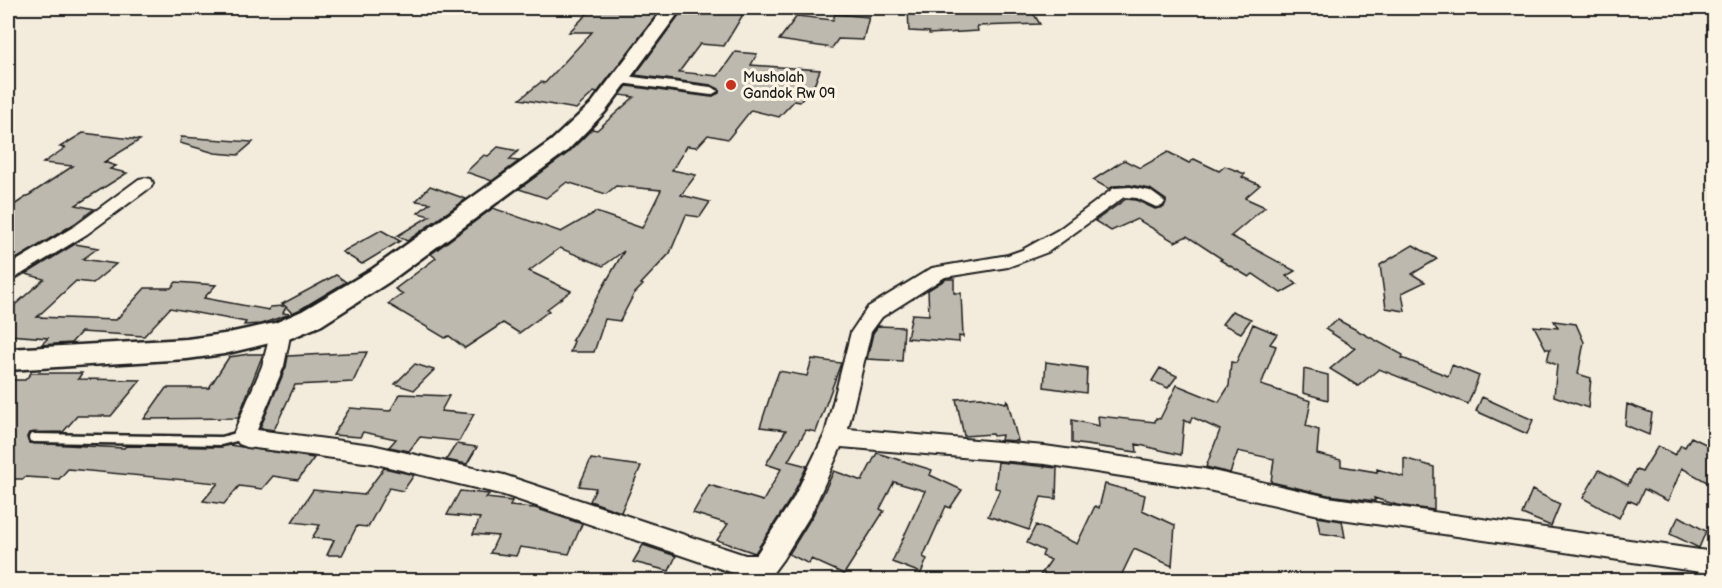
<svg xmlns="http://www.w3.org/2000/svg" width="1722" height="588" font-family="'Balsamiq Sans',sans-serif">
<style>
.building{fill:#beb9ae;stroke:#1c1c1c;stroke-width:1.5}
.lines{fill:none;stroke-linecap:round;stroke-linejoin:round}
.service-casing{stroke:#1c1c1c;stroke-width:5}
.minor-casing{stroke:#1c1c1c;stroke-width:4}
.secondary-casing{stroke:#1c1c1c;stroke-width:5}
.service{fill:#fcf5e5;fill-rule:evenodd}
.minor{fill:#fcf5e5;fill-rule:evenodd}
.secondary{fill:#fcf5e5;fill-rule:evenodd}
.poi-dot{fill:#c8321e;stroke:#fcf5e5;stroke-width:2}
.labels{text-anchor:middle;stroke-width:6;stroke-linejoin:round;paint-order:stroke}
.far-poi-label{font-size:14px;fill:#1c1c1c;stroke:#fcf5e5;text-anchor:start}
</style>
<rect width="100%" height="100%" fill="#f3ecdd"/>
<filter id="ink" filterUnits="userSpaceOnUse"><feTurbulence type="fractalNoise" baseFrequency=".0167" numOctaves="2"/><feDisplacementMap in="SourceGraphic" scale="12" xChannelSelector="R" yChannelSelector="G"/><feConvolveMatrix kernelMatrix="1 2 1 2 8 2 1 2 1" color-interpolation-filters="sRGB"/></filter>
<g filter="url(#ink)">
<path class="building" d="M593 8H662L597 93 594 92 576 109 520 99 541 82 545 83 592 32H569Z
M684 8H747L724 46 700 44 679 72 718 76 735 52 757 54 751 65 820 70 815 83 800 102 794 101 779 117 751 110 728 139 708 135 697 147 687 146 672 170 696 175 681 195 710 202 700 217 686 215 670 253 641 284 643 285 634 294 620 321 605 319 594 352H570L574 341 572 340 624 251 603 266 560 248 529 271 571 291 547 309 549 311 519 333 503 323 465 348 449 336 445 338 388 304 403 294 395 289 436 258 431 254 493 208 561 232 596 212 642 228 661 190 616 186 606 194 567 182 546 198 519 189 568 153 592 129 597 130 634 97 620 95 627 86 711 97 719 93V89L711 85 635 75Z
M908 8H990L991 10 1030 8 1040 24 977 26 978 31 929 34V32L909 31Z
M835 14 869 17 863 40 838 39 832 48 779 40 797 16 833 20Z
M83 133 140 140 104 162 116 166 110 169 127 173 76 205 94 209 74 224 8 264V209L73 166 43 163 65 148 60 147Z
M181 137 253 142 238 155 215 153 180 143Z
M498 147 518 151 509 160 519 161 492 181 466 172 484 155 488 156Z
M1168 152 1189 163 1194 159 1219 171 1225 166 1245 174 1242 177 1260 185 1245 198 1265 207 1231 236 1295 271 1286 276 1297 284 1281 293 1253 274 1249 277 1220 260 1222 259 1187 236 1175 242 1137 219 1111 231 1095 221 1126 199 1136 200 1155 209 1164 207 1166 200 1150 189 1130 185 1114 186 1109 189 1093 180 1124 160 1140 168Z
M430 186 466 199 407 241 397 236 430 216 418 213 430 203 416 201Z
M381 230 400 241 362 264 342 252Z
M75 244 98 248 83 259 116 264 93 283 76 281 37 317 116 320 145 288H171L176 282 216 285 204 298 269 310 270 307 285 306 282 304 336 275 346 282 301 309 292 313 286 307 283 313 290 314 261 324 244 325 246 322 170 308 144 336 81 332 71 343 41 345 48 338 8 335V311L44 279 26 274Z
M1413 245 1437 259 1412 274 1425 282 1402 293 1405 311 1386 308 1380 265Z
M946 279H954V293H961L963 337 959 336V342L907 338 912 314 929 315 928 290Z
M1232 311 1251 319 1241 333 1222 324Z
M1338 320 1403 355 1402 358 1448 376 1452 365 1479 376 1468 404 1379 369 1358 386 1330 369 1355 348 1325 329Z
M1554 321 1576 324 1584 342 1578 374 1591 378 1588 408 1554 396 1557 365 1547 361 1550 349H1546L1534 326 1558 328Z
M1253 324 1277 334 1270 344 1276 346 1261 385 1311 401 1306 426 1319 430 1317 454 1341 460V466L1377 472V469L1404 477V458L1434 467V510L1397 505 1374 498 1375 501 1328 495 1271 482 1274 459 1238 451 1230 473 1206 467 1220 430 1192 417 1190 423 1184 420 1181 455 1136 444 1137 452 1072 443V420L1099 426 1098 416 1155 422 1156 418 1160 419 1177 385 1219 402 1229 386 1231 362 1236 363Z
M878 326 904 327 902 361 867 359 873 333Z
M367 352 353 382 295 385 274 430 260 428 286 367 288 356Z
M249 354H263L238 418 144 419 166 388H209L229 357Z
M812 359 841 363 816 432 806 430 788 461 807 466 791 498 755 553 717 540 728 524 693 513 709 485 763 501 781 469 766 464 786 430 760 427 773 387 779 371 807 376Z
M1046 362 1087 368 1086 393 1044 387Z
M415 364 434 370 414 390 395 384Z
M1160 368 1177 376 1168 388 1152 381Z
M1304 369 1328 375V400L1303 393Z
M31 373H82L78 379 141 380 111 416H77L63 432 29 433 27 437 29 443 124 448 126 446 221 447 229 445 314 458 298 480 273 476 262 489 239 486 224 504 203 501 218 483 68 469 59 479 25 477 23 479H8V380H25Z
M400 394 449 396 441 411 474 414 459 441 420 437 409 451 389 447 396 439 363 432 360 437 333 435 350 408 390 411Z
M981 397 1006 403 1007 399 1018 441 1001 440 1002 435 993 436 992 434 964 436 956 399Z
M1482 397 1533 420 1527 434 1476 411Z
M1627 404 1652 413 1649 435 1625 425Z
M1691 437 1714 448V486L1682 468 1668 501 1644 489 1637 504 1628 500 1619 518 1583 498 1599 470 1628 485 1636 470 1642 472 1658 446 1675 455 1681 445 1685 447Z
M456 444 477 447 467 464 446 460Z
M877 453 932 470 930 475 962 490 950 508 946 506 923 557 927 559 921 573 892 562 925 491 894 482 880 509 884 511 844 574 811 559 809 564 789 554 813 515 834 471 862 481Z
M591 459 641 466 621 512 590 501 596 488 579 486Z
M998 462 1057 468 1056 499 1041 497 1029 530 988 516 1000 489 995 488Z
M384 468 414 475 403 491 389 488 368 527 357 526 342 555H327L334 540 312 538 320 525 292 522 313 490 364 495Z
M1105 484 1145 495 1142 510 1175 525 1172 566 1134 549 1119 580H1037L1051 560 1042 556 1044 551 1027 543 1036 525 1077 544 1095 506 1099 508Z
M1532 490 1560 504 1551 526 1522 514Z
M460 491 489 494 486 498 512 501 510 506 535 508 582 524 569 554 520 547 516 556 490 553 498 536 473 534 480 518 447 515Z
M1679 516 1706 531 1699 548 1670 534Z
M1317 517 1342 521 1345 537 1320 533Z
M643 545 676 556 669 571 633 562Z"/>
<g class="lines">
<defs>
<path id="service" d="M244 431 248 432 249 435 248 438 221 445 34 442 30 441 29 438 30 435 34 434 221 437Z"/>
<path id="minor" d="M618 75 711 87 718 91 711 95 613 82 611 79 613 76Z
M145 178 151 179 153 183 151 187 87 234 15 278 8 280V266L75 226 139 179Z
M1130 187 1150 191 1165 202 1162 206 1156 207 1137 198 1124 197 1048 252 1008 267 945 277 882 317 871 332 848 429 1045 446 1204 469 1328 497 1714 552V574L1328 517 1204 489 1045 464 841 447 811 514 783 559 772 574 763 577H745L504 495 372 463 247 447 239 444 233 435 262 366 271 331 274 326 281 324 288 326 291 331 284 366 257 430 372 445 504 475 745 555H756L793 499 825 434 851 332 868 307 932 268 1008 255 1022 250 1058 230 1114 188Z"/>
<path id="secondary" d="M664 8H682L605 112 567 151 389 282 322 325 291 338 224 354 187 359 8 370V349L187 339 224 334 275 323 302 311 371 270 551 141 591 104Z"/>
</defs>
<use href="#service" class="service-casing"/>
<use href="#minor" class="minor-casing"/>
<use href="#secondary" class="secondary-casing"/>
<use href="#service" class="service"/>
<use href="#minor" class="minor"/>
<use href="#secondary" class="secondary"/>
</g>
</g>
<circle class="poi-dot" cx="731" cy="85" r="6"/>
<g class="labels">
<g class="far-poi-label">
<text x="743" y="82">Musholah<tspan x="743" dy="16">Gandok Rw 09</tspan></text>
</g>
</g>
<rect width="1722" height="588" fill="none" stroke="#fcf5e5" stroke-width="30"/>
<rect x="15" y="15" width="1692" height="558" fill="none" stroke="#1c1c1c" stroke-width="2" filter="url(#ink)"/>
</svg>
